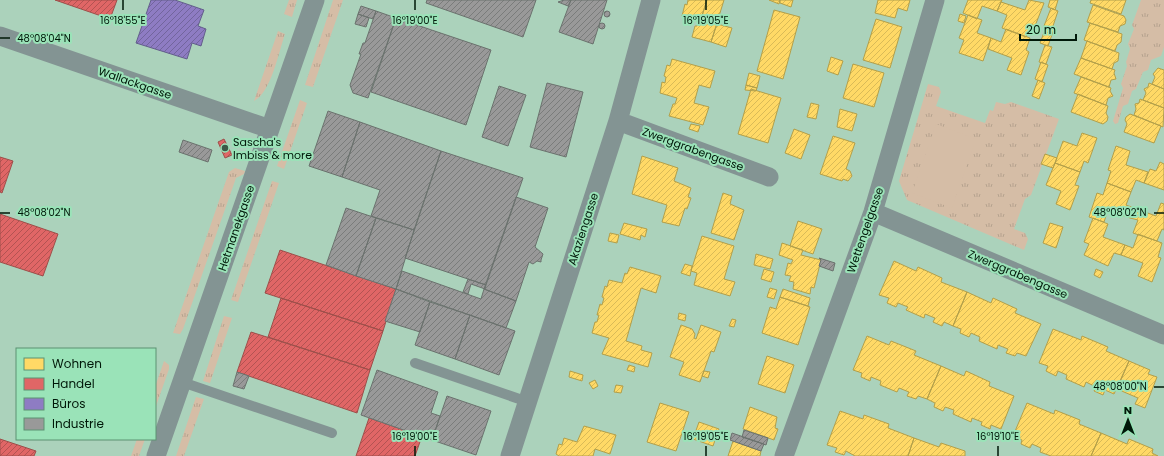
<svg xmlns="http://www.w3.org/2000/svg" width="1164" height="456" font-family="Poppins,sans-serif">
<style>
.grass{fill:url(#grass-tufts)}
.garden{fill:#d5bda6}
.homes{fill:url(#homes-hatch);stroke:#b29f4a}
.shops{fill:url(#shops-hatch);stroke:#9d4f4a}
.offices{fill:url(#offices-hatch);stroke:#635e8b}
.industry{fill:url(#industry-hatch);stroke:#6b726e}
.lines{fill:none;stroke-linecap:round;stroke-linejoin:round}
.service{stroke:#839493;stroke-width:10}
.minor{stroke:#839493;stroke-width:19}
.ticks{fill:none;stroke:#001809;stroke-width:1.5}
.poi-dot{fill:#3c5947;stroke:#9ae3b8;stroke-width:1.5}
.labels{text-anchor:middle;stroke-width:4;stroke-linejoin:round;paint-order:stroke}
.street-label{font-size:11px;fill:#001809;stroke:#9ae3b8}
.poi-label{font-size:11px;fill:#001809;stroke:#9ae3b8;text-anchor:start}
.ticks-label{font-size:10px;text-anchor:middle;fill:#001809;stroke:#9ae3b8;stroke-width:4;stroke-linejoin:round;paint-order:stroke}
</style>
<defs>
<pattern id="grass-tufts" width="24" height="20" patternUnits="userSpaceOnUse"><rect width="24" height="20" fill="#d5bda6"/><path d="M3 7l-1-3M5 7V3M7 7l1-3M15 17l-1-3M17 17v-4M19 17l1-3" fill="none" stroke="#b5a28e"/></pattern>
<pattern id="homes-hatch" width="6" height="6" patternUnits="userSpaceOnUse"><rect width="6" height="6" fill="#ffd966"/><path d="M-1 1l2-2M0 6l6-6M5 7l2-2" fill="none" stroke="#d9ba57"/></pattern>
<pattern id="shops-hatch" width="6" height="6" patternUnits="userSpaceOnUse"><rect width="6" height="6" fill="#e06666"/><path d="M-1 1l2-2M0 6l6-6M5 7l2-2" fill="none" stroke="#b35352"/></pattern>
<pattern id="offices-hatch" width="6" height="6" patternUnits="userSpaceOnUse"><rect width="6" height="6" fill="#8e7cc3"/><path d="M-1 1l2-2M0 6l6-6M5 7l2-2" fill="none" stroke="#72659d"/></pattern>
<pattern id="industry-hatch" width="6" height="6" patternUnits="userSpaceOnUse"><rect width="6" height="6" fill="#999"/><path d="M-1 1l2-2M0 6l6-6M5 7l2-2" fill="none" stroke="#7a7c7b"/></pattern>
</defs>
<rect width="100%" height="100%" fill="#abd2bb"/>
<path class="grass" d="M289 0H297L292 17 284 14Z
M333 0H343L313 87 305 85Z
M1141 0H1164V47L1161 56 1151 60 1148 70 1143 72 1136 89 1132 91 1128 104 1123 106 1118 123 1115 124 1113 121 1123 88 1121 84 1127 66 1126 62 1130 49 1128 44 1134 29 1132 25Z
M278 31 285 34C279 51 271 93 254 101Z
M928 84 939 87 941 92 936 106 985 123 990 110 993 111 996 102 1005 104 1011 102 1059 119 1031 195 1025 199 1014 229 1025 233 1028 239 1024 250 907 200 899 181Z
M300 100 307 103 284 169 277 166Z
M235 168 245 171 244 174 236 178 183 329 180 334 173 333 229 172Z
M272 181 279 183 238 302 231 300Z
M224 316 232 318 210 383 203 381Z
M164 361 169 365V369L155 409V387Z
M196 397 204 399 184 456H176Z
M137 439H145L139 456H131Z"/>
<path class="garden" d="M936 124 976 139 952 208 912 193Z"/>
<path class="homes" d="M688 0H707L700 22 682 16 685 4 687 5Z
M707 0H724L711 42 692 37 695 26H697L699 21 700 22Z
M769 0H780L779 4Z
M780 0H793L791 7 780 3Z
M878 0H910L907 11 898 8 895 18 875 13Z
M968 0H1002L997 11 982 6 977 19 963 13Z
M1029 0 1044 3 1035 26 1031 24 1026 37 1002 28 1007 15 997 11 1001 2 1025 10Z
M1050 0H1058L1055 10 1048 7Z
M1091 0H1126L1121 14 1090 3Z
M1093 5 1124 16 1126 20 1125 24 1120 26 1118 32 1087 22Z
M1051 8 1058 11 1052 29 1044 26Z
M774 10 800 17 783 79 757 71Z
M960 14 966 16 964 23 958 21Z
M968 15 982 20 977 33 991 38 983 61 959 53 964 40 959 38Z
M876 19 902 27 890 68 863 60Z
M1090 23 1122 34 1121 42 1117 45 1115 51 1084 40Z
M717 24 732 28 726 47 711 42Z
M1046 27 1054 29 1048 46 1040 43Z
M1006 29 1030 38 1026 50 1029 52 1021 75 1007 70 1012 58 988 49 991 38 1001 42Z
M1087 41 1119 53 1118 61 1114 63 1112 69 1081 58Z
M1045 45 1052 47 1046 64 1039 62Z
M831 57 843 61 838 75 827 71Z
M1081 58 1115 70 1114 73 1116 79 1111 80 1109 87 1074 74Z
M672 59 715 71 710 88 699 85 694 103 709 107 703 125 669 116 673 104H675L677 98 660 93 662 82 665 83 666 77 664 76 667 65 670 66Z
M1041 62 1048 65 1042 82 1035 79Z
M853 64 884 73 874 107 843 98Z
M1158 68 1164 70V89L1152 84 1155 77 1153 74Z
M749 73 760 76 757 88 746 85Z
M1081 77 1111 88 1110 91 1113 96 1108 98 1106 105 1074 93Z
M1038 80 1045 83 1039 99 1032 96Z
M1149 83 1164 89V108L1143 100 1146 93 1144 89 1148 87Z
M746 85 757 88 756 91 745 90Z
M751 89 781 98 768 143 738 134Z
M1078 94 1108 106 1106 113 1108 117 1107 121 1103 124 1071 112Z
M1140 99 1164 108 1163 127 1134 115 1136 109 1135 104 1139 103Z
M811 103 819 105 816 119 807 117Z
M840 109 857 114 852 131 837 127Z
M1130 114 1161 126 1154 143 1124 132 1127 124 1125 120 1126 117Z
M691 124 700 126 698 132 689 129Z
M794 129 810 135 801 159 785 153Z
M1082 133 1097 138 1088 163 1084 161 1080 172 1055 163 1063 141 1077 146Z
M833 136 855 143 846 169 850 171 852 176 848 181 843 179 842 181 820 174Z
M1116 146 1130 151 1126 165 1148 172 1144 183 1136 180 1131 192 1107 183 1111 171 1108 170Z
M1045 154 1057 158 1053 168 1041 164Z
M642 156 678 168 674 181 691 188 688 197 691 198 687 209 685 208 679 226 662 222 667 205 632 194Z
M1160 162 1164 164V190L1144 183 1150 169 1156 171Z
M1055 163 1080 172 1075 185 1079 186 1070 210 1056 204 1061 191 1046 185Z
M1107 183 1131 192 1126 205 1134 208 1130 218 1108 210 1104 222 1089 217 1097 193 1103 195Z
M723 193 732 196 730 204 744 210 734 240 711 233Z
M1161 203 1164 204V230L1162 229 1157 241 1133 233 1138 220 1130 218 1134 208 1156 216Z
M1093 218 1108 224 1103 237 1125 245 1121 255 1114 253 1108 266 1084 255 1089 244 1084 242Z
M798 221 822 229 813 254 790 246Z
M624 223 647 229 645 237 641 235 640 240 620 234Z
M1050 223 1063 227 1056 248 1043 243Z
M610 233 619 235 617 243 608 241Z
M1138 234 1162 243 1158 257 1161 258 1152 282 1138 276 1143 263 1121 255 1125 245 1133 248Z
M702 236 734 246 724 279 735 282 730 296 694 285 697 273 691 271Z
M782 243 803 250 801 255 821 260 814 288 811 287 810 294 793 289 794 282 789 281 791 276 785 275 788 263 791 264 793 260 779 255Z
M756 254 773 259 770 269 754 265Z
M894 261 916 271 918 267 942 278 941 282 967 292 953 326 944 322 942 326 933 322 935 318 925 314 924 318 906 310 908 307 898 303 896 307 887 303 889 298 879 295Z
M685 264 692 266 690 276 681 273Z
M630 267 661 276 656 293 641 288 626 341 642 346 641 350 652 353 648 367 602 354 609 338 592 333 595 322H597L599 315H597L600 304 602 305 604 298 602 297 605 286 607 287 609 280 622 283 625 273 627 274Z
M764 269 774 272 771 282 761 279Z
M1096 269 1103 272 1100 278 1094 275Z
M770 288 777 290 774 299 767 297Z
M783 289 810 298 808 306 780 297Z
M967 292 991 303 993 298 1017 309 1015 313 1041 324 1026 356 1017 353 1015 356 1006 353 1008 349 998 345 997 349 979 341 980 337 971 333 969 337 960 333 961 329 953 326Z
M780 297 810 307 798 345 762 333 770 307 776 309Z
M679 313 686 315 685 321 678 319Z
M732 319 736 320 734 327 729 326Z
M681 325 692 329 695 334 694 338 696 339 701 325 721 332 714 352 711 351 700 382 679 375 684 362 670 357Z
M1053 329 1081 340 1082 336 1108 347 1106 351 1129 361 1114 394 1105 390 1103 395 1094 391 1096 387 1086 382 1084 387 1066 379 1067 375 1058 371 1056 376 1046 371 1048 366 1039 363Z
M867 336 889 345 891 341 916 351 914 355 941 366 927 399 918 396 916 399 907 396 909 392 899 388 897 392 880 385 881 381 871 377 870 381 861 377 862 373 853 370Z
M767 356 794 365 785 393 758 384Z
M1129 361 1150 370 1148 374 1157 377 1145 408 1135 404 1138 398 1117 389Z
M629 365 635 367 634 372 627 370Z
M941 366 964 376 966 371 990 382 989 386 1014 396 1001 429 991 425 990 429 981 425 982 422 972 418 971 422 953 414 954 410 945 407 943 411 934 407 935 403 927 399Z
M570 371 583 375 582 381 569 377Z
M704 371 710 372 708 378 702 376Z
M595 380 598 386 593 389 589 383Z
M616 385 623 386 621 393 614 392Z
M660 403 689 412 676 451 647 442Z
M1027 403 1054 414 1055 410 1080 420 1079 424 1101 433 1091 456H1051L1040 452 1041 448 1032 444 1030 448 1021 444 1022 440 1013 436Z
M750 407 777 417 775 428 778 429 774 440 743 429Z
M840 411 863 419 864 415 889 424 888 428 914 438 908 456H855L846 451 844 455 835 452 837 448 827 445Z
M699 422 719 429 713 446 693 439Z
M584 426 616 435 610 454 595 449 593 456H559L556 454 559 444 562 445 564 438 577 442Z
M1101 433 1127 444 1129 439 1153 449 1152 453 1158 456H1091Z
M914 438 939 447 941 443 965 451V456H908Z
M733 441 761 451 760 456H728Z"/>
<path class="shops" d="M55 0H117L110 19Z
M224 139 232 155 225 158 218 142Z
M0 157 13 161 2 193 0 192Z
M0 214 58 234 43 276 0 262Z
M280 250 396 289 383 331 265 293Z
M281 298 383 331 370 370 268 337Z
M251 332 370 370 357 413 237 372Z
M369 418 422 436 415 456H356Z
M0 439 36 451 34 456H0Z"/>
<path class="offices" d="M151 0H175L204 10 198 26 206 29 201 46 192 43 187 59 136 43Z"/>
<path class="industry" d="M427 0H536L523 37 426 3Z
M564 0H571L568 6 558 2Z
M571 0H607L593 44 559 32Z
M361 6 376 11 373 19 358 14Z
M376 11 396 18 368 98 353 93 350 85 361 54H359L363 43H365Z
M604 14a3 3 0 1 1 6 0a3 3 0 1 1-6 0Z
M358 14 369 18 366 27 355 24Z
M396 18 491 50 466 125 371 92Z
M599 26a3 3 0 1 1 6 0a3 3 0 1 1-6 0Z
M547 83 583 92 566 157 530 147Z
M499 86 526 95 508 146 482 137Z
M328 111 360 122 342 177 309 166Z
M360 122 441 151 414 230 371 216 380 190 342 177Z
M183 140 212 150 208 162 179 152Z
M441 151 523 178 486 285 405 258Z
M516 197 548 208 535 247 543 254 541 260V262L537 261 533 264 529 262 516 301 484 289Z
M346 208 376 218 356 276 326 265Z
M376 218 414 230 396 289 356 276Z
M819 258 835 263 833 271 819 266 821 260Z
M402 271 481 299 484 289 516 301 506 328 396 289Z
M468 279 486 285 485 289 471 284 468 294 463 292Z
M396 289 430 302 420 332 385 321Z
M430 302 470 315 455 359 415 345Z
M470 315 515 331 499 375 455 359Z
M377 370 438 392 431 413 440 416 432 440 361 415Z
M237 372 249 376 244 389 233 386Z
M447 396 491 411 476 455 432 440Z
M744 430 768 438 766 445 742 437Z
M732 433 764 444 761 451 730 440Z"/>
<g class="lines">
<path class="service" d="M415 363 528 402
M182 382 332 433"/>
<path class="minor" d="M0 36 270 129
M618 121 769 177
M873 212 1164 335
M156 456 315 0
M510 456 618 121 651 0
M784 456 873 212 935 0"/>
</g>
<path class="ticks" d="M123 0V10M415 0V10M706 0V10M0 38H10M0 213H10M1154 213H1164M1154 387H1164M415 446V456M706 446V456M998 446V456"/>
<circle class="poi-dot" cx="225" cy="148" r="4"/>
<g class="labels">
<g class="street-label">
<text transform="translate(135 83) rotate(19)" y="4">Wallackgasse</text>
<text transform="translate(693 149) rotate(20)" y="4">Zwerggrabengasse</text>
<text transform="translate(236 228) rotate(-71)" y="4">Hetmanekgasse</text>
<text transform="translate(583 229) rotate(-72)" y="4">Akaziengasse</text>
<text transform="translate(865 230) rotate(-71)" y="4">Wettengelgasse</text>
<text transform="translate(1018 274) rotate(23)" y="4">Zwerggrabengasse</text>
</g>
<g class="poi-label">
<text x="233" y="146">Sascha's<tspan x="233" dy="13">Imbiss &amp; more</tspan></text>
</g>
</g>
<g class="ticks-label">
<text x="123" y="24">16°18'55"E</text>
<text x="415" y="24">16°19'00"E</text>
<text x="706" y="24">16°19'05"E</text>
<text x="44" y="42">48°08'04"N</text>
<text x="44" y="216">48°08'02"N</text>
<text x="1120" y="216">48°08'02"N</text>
<text x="1120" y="390">48°08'00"N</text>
<text x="415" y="440">16°19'00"E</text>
<text x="706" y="440">16°19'05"E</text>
<text x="998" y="440">16°19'10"E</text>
</g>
<rect x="16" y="348" width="140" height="92" fill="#9ae3b8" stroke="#5c9272"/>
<rect x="24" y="358" width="20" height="12" fill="#ffd966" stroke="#5c9272"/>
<text x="52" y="368" font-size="12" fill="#001809">Wohnen</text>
<rect x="24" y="378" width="20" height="12" fill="#e06666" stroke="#5c9272"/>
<text x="52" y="388" font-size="12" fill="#001809">Handel</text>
<rect x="24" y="398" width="20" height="12" fill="#8e7cc3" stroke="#5c9272"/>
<text x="52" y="408" font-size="12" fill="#001809">Büros</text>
<rect x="24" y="418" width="20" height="12" fill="#999999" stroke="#5c9272"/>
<text x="52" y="428" font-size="12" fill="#001809">Industrie</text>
<g transform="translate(1128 420)" stroke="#9ae3b8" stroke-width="3" paint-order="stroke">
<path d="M0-3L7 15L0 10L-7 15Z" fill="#001809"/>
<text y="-6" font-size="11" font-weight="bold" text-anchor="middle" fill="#001809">N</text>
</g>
<path d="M1020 34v6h56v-6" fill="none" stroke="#001809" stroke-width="2"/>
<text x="1026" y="34" font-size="12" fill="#001809" stroke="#9ae3b8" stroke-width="3" paint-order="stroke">20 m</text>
</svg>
